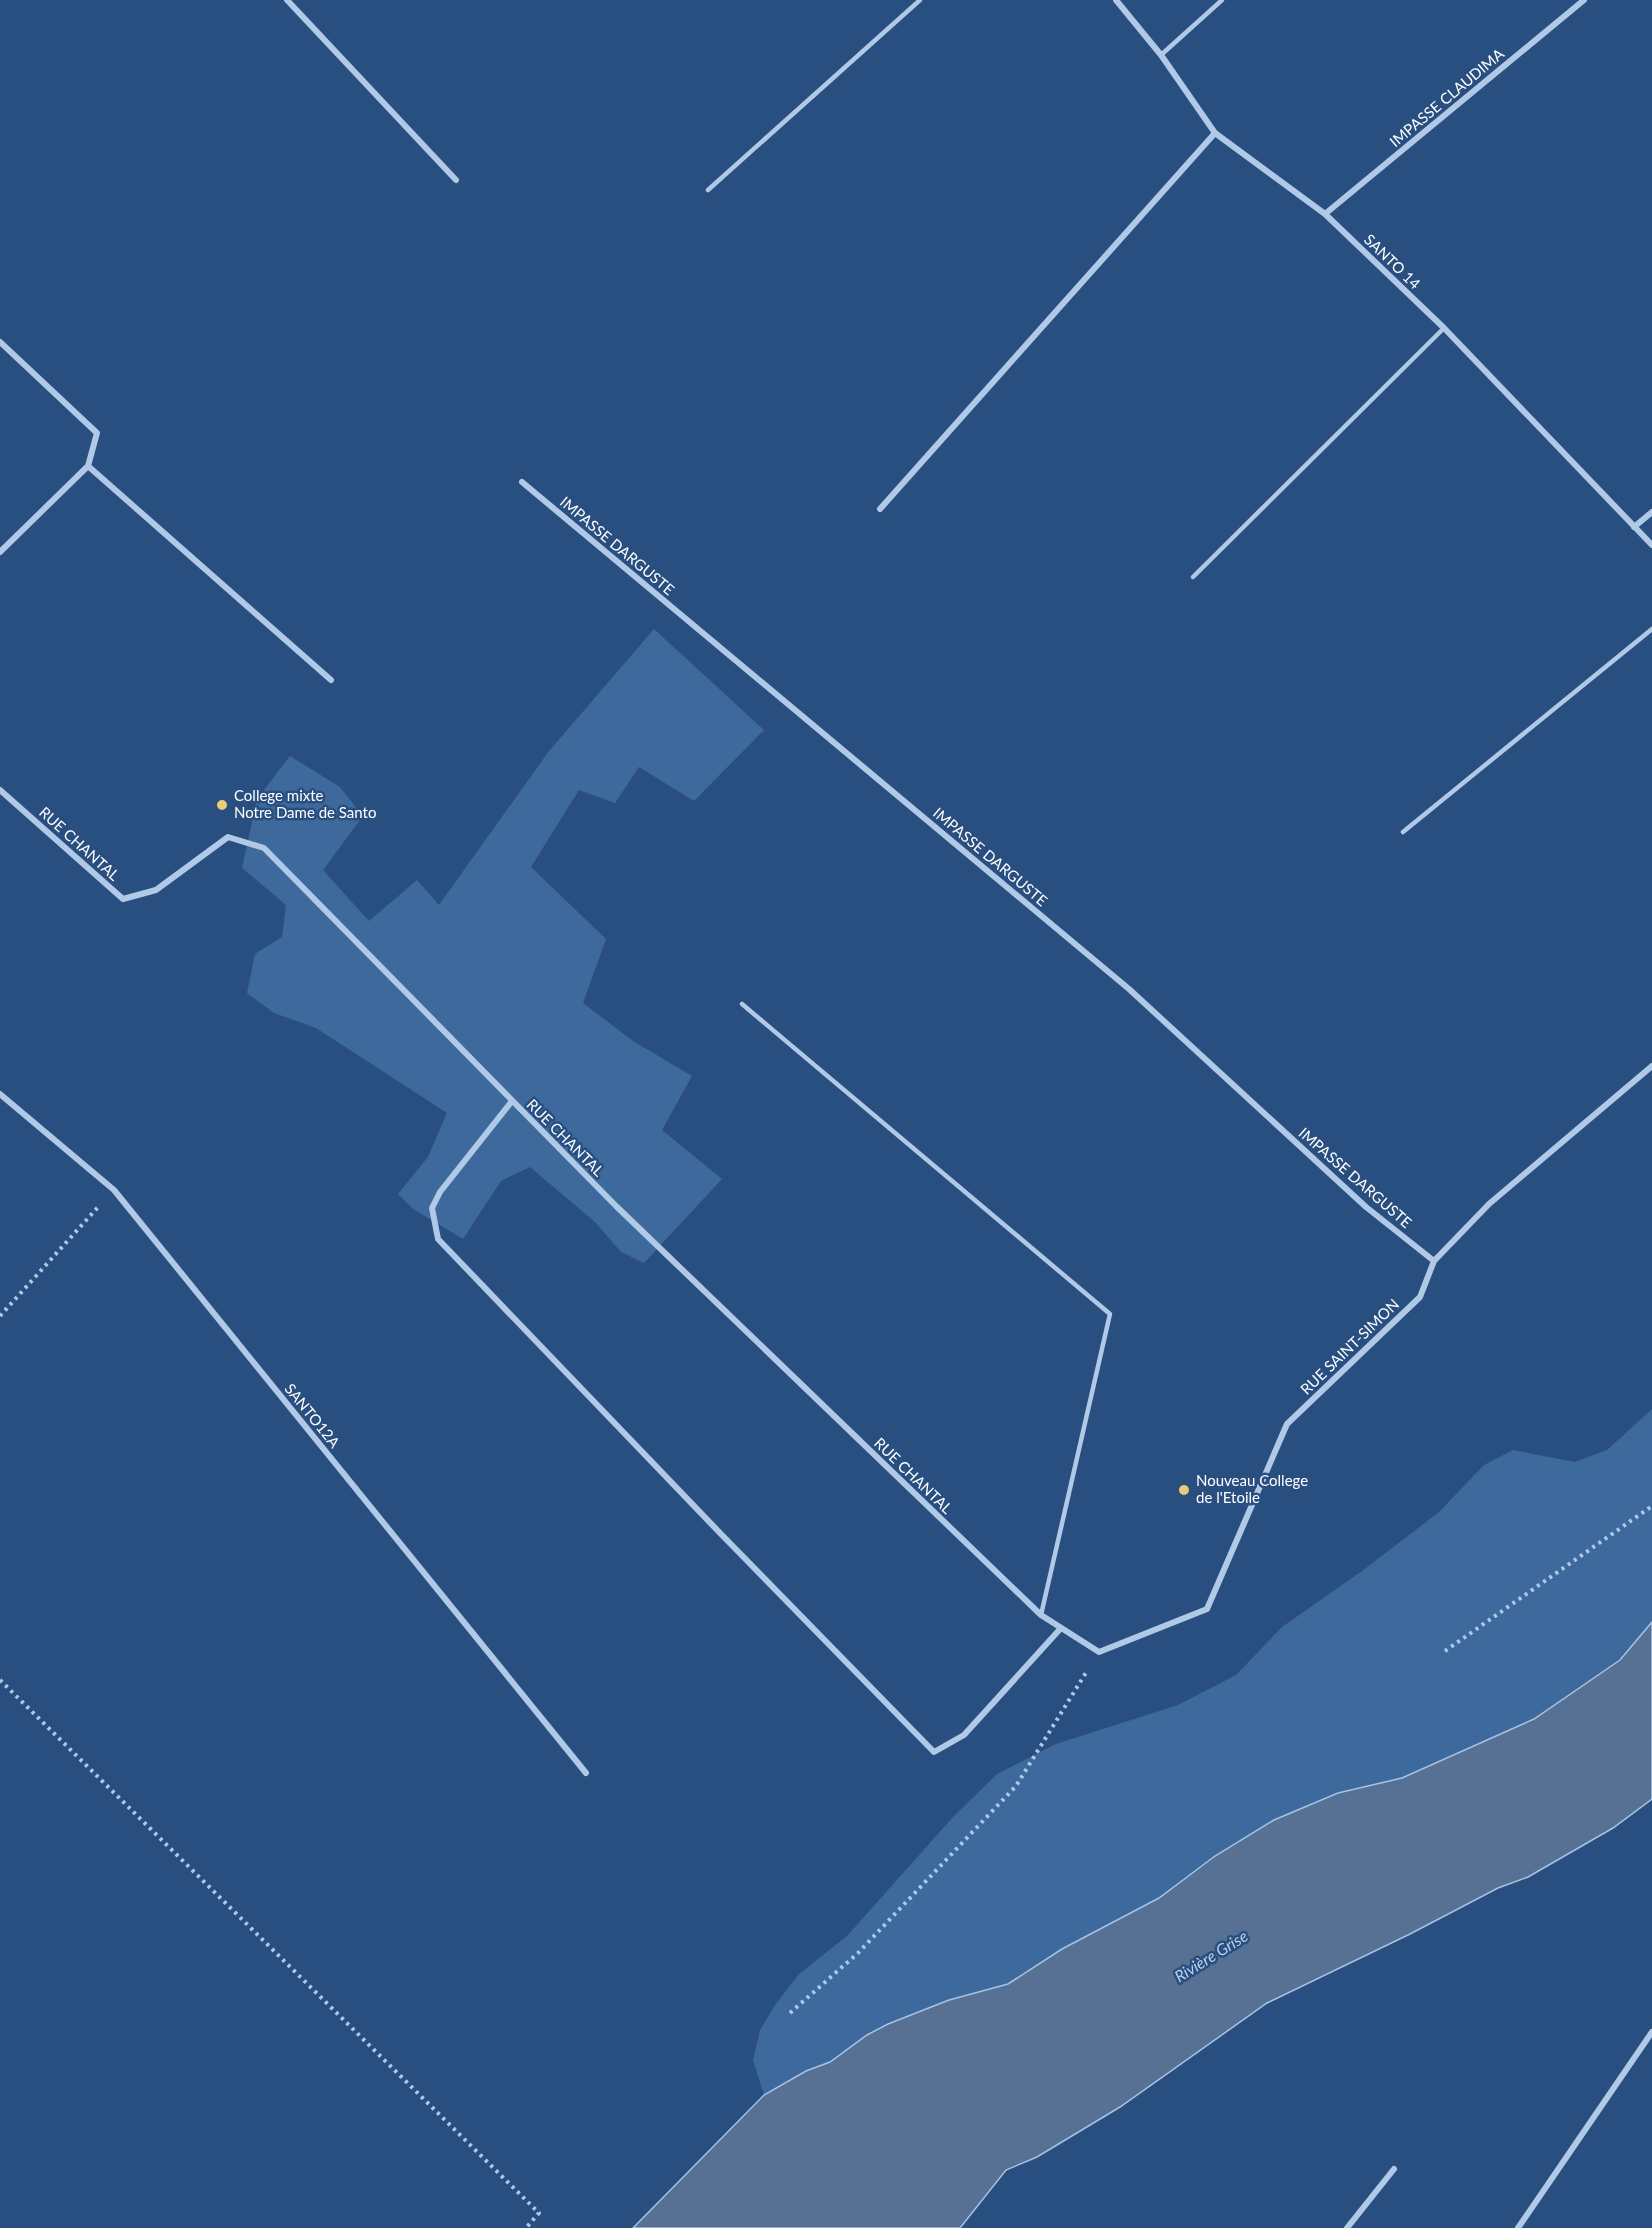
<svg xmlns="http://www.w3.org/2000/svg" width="1652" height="2228" font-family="Lato,sans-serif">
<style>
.green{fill:#3d699d}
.water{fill:#567193;stroke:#a5c3e6;stroke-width:1.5}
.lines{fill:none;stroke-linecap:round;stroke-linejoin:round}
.path{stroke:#b0c9e6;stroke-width:4;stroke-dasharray:3 4.5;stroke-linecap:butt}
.service{stroke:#b0c9e6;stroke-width:4.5}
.minor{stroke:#b0c9e6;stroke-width:6}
.poi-dot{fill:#edca77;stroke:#294f80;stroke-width:2}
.labels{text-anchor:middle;stroke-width:5;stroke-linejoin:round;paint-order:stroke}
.street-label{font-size:15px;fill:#fff;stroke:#294f80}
.poi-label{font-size:15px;fill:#fff;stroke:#294f80;text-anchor:start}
.water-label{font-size:16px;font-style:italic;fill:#bcd3ed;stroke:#294f80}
</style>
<rect width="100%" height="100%" fill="#294f80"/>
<path class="green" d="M654 629 764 730 694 801 639 767 615 803 579 790 531 867 606 939 583 1003 633 1041 692 1076 662 1130 722 1179 644 1263 621 1252 595 1222 530 1167 501 1181 463 1239 413 1209 398 1194 428 1157 447 1113 316 1028 274 1013 247 993 255 954 282 937 286 905 242 868 257 799 290 756 340 787 363 816 323 870 369 921 417 880 439 905 549 751Z
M1652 1409V1622L1620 1660 1534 1719 1402 1778 1338 1793 1215 1856 1159 1898 1062 1949 1008 1984 949 2000 888 2024 867 2035 830 2062 806 2071 764 2095 753 2060 760 2030 775 2005 799 1974 847 1936 953 1817 997 1774 1056 1744 1178 1705 1236 1675 1282 1627 1362 1571 1439 1512 1484 1465 1513 1450 1575 1462 1607 1450Z"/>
<path class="water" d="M1652 1622V1799L1613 1828 1528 1877 1498 1888 1410 1934 1267 2003 1120 2107 1037 2157 1006 2170 960 2228H633L764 2095 806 2071 830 2062 867 2035 888 2024 949 2000 1008 1984 1062 1949 1159 1898 1215 1856 1274 1820 1338 1793 1402 1778 1534 1719 1620 1660Z"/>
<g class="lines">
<path class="path" d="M0 1316 99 1206
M1445 1651 1652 1506
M0 1680 539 2213 526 2228
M790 2013 858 1953 1016 1786 1087 1671"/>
<path class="service" d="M1161 55 1222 0
M708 190 920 0
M1193 577 1444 328
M1403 832 1652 629
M742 1004 1110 1314 1041 1615"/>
<path class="minor" d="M287 0 456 180
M1116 0 1161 55 1215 133 1325 214 1444 328 1652 545
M1325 214 1584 0
M0 342 97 433 88 466 0 552
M88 466 331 680
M522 482 1129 989 1366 1207 1434 1261
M880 509 1215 133
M1634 527 1652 512
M0 790 123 899 156 890 228 837 264 848 616 1206 1041 1615 1099 1652 1207 1609 1287 1424 1420 1297 1434 1261 1489 1204 1652 1066
M0 1094 114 1190 586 1773
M512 1101 440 1192 432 1208 438 1239 720 1533 934 1752 964 1735 1061 1628
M1347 2228 1394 2169
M1518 2228 1652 2032"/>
</g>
<g class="poi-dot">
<circle cx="222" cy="805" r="6"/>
<circle cx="1184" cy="1490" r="6"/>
</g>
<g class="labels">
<g class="street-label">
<text transform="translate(1447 98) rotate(-40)" y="5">IMPASSE CLAUDIMA</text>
<text transform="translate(1392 262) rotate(44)" y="5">SANTO 14</text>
<text transform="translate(617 546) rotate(40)" y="5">IMPASSE DARGUSTE</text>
<text transform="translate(79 844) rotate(42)" y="5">RUE CHANTAL</text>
<text transform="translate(990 857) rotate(40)" y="5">IMPASSE DARGUSTE</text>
<text transform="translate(565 1138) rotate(45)" y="5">RUE CHANTAL</text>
<text transform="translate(1355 1178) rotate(41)" y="5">IMPASSE DARGUSTE</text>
<text transform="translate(1350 1347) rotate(-44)" y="5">RUE SAINT-SIMON</text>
<text transform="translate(312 1416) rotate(51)" y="5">SANTO12A</text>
<text transform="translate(913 1476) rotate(44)" y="5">RUE CHANTAL</text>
</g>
<g class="poi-label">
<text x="234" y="801">College mixte<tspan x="234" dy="17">Notre Dame de Santo</tspan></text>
<text x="1196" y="1486">Nouveau College<tspan x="1196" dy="17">de l'Etoile</tspan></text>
</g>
<g class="water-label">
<text transform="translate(1211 1956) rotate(-32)" y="6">Rivière Grise</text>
</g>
</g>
</svg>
